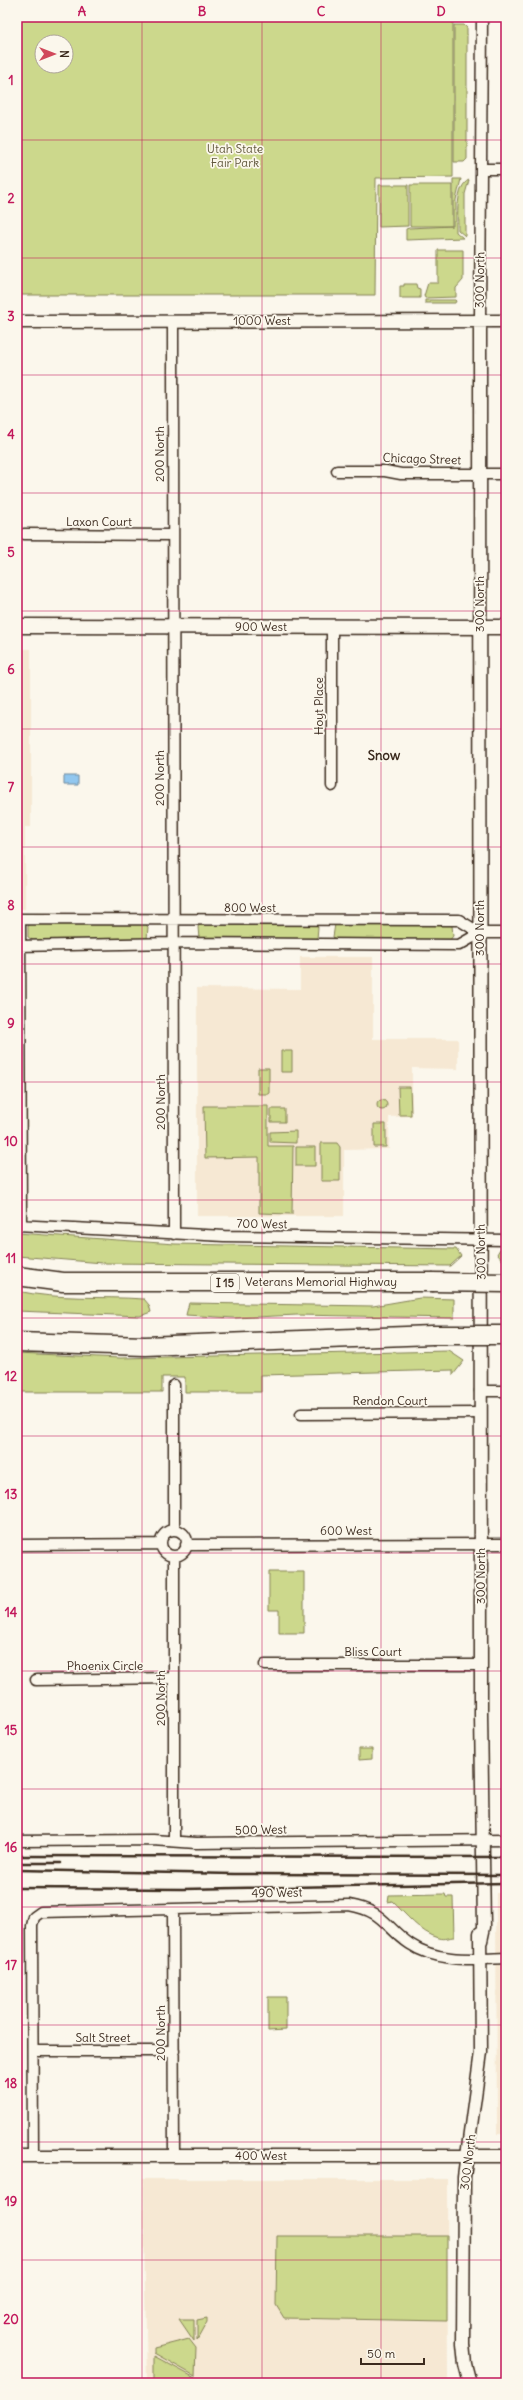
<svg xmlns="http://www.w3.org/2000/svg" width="523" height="2400" font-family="Delius,sans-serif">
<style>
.built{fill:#f6e8d3}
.green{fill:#ccd88c;stroke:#848155;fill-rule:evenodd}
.water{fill:#91c7ef;stroke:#6f889b}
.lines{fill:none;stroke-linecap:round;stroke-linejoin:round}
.minor-casing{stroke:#3b2a1e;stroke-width:13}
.tertiary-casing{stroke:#3b2a1e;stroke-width:15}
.secondary-casing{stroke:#3b2a1e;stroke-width:17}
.motorway-casing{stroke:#3b2a1e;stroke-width:21}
.minor{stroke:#fbf7ec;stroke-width:10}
.tertiary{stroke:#fbf7ec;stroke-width:12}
.secondary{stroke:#fbf7ec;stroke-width:14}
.motorway{stroke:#fbf7ec;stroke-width:18}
.rail{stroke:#3b2a1e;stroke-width:2.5}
.motorway-bridge-casing{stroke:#3b2a1e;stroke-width:21;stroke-linecap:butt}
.motorway-bridge{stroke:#fbf7ec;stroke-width:18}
.grid{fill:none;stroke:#c2185b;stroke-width:1;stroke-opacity:0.55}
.labels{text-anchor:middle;stroke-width:3.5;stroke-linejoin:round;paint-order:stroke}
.shield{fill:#fbf7ec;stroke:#75685c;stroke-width:1}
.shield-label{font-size:11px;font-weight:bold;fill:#3b2a1e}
.park-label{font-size:12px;fill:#5f563a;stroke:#fbf7ec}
.street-label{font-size:12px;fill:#3b2a1e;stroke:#fbf7ec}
.neighbourhood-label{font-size:13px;font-weight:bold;fill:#3b2a1e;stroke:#fbf7ec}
.neatline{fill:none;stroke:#c2185b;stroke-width:1.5}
.grid-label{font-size:13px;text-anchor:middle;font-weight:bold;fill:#c2185b}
</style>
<rect width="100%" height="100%" fill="#fbf7ec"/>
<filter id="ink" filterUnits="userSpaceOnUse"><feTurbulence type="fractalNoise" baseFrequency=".025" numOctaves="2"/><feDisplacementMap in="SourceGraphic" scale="8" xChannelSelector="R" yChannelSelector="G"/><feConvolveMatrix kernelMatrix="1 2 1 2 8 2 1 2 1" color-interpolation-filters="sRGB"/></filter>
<g filter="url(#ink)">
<path class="built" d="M17 649H31V827H25V909H17Z
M300 957H373V1039H458V1069L412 1068V1116L389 1117V1149L344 1150V1216H197V988L300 989Z
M503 1693H506V1835H504Z
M496 1893H506V2134H497Z
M143 2179H447L448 2383H147Z"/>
<path class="green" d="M17 17H453V177L376 178 375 295H17ZM42 42H66V66H42Z
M454 25H464L467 28V159L464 162H454Z
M453 179H461L456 200V232L463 238 406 240V229L409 228 453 226Z
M469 180 465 194V236L458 230C458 218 455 186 469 180Z
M408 185V226L379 227V185Z
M410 185H452V226H410Z
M438 250H463V280L456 288V297L425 298 424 296 428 283H438Z
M404 284H416L417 288 420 289V298H400V286H404Z
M425 300H455L456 301 455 303H425Z
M200 923 315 924 318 927 317 939H199L198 927Z
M31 924H145L148 927 147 939 34 941 28 937V926Z
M335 924 452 925 453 936 449 941 337 940 333 937Z
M281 1051H292V1072H281Z
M258 1068H269V1094H258Z
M398 1087H410L411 1115H399Z
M377 1105a5 5 0 1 1 10 0a5 5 0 1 1-10 0Z
M204 1106H268V1146H293L292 1214 259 1213V1157L205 1158Z
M271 1109H285V1122H271Z
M374 1124H386V1147H374Z
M296 1131V1143L270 1142V1132Z
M321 1143H337L340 1147V1181H321Z
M296 1147H315V1166H296Z
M17 1233 175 1244 456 1249 461 1256 450 1266 103 1263 17 1256Z
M500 1249H506V1264L497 1254Z
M17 1291C59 1300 101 1296 144 1299L149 1305 151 1312 140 1316 17 1311Z
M420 1298 454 1299V1318L297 1315 235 1318 186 1315 189 1303 373 1306Z
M449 1351 464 1361 453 1375V1370L261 1375V1392H185V1377H162V1392H17V1353L120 1358Z
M269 1572H304V1633H279V1610H269Z
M359 1749H372V1759L359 1760Z
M445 1894 446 1897H453L454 1937C449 1937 446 1940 439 1938 420 1933 406 1914 392 1901L388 1902 389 1895Z
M268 1997H286V2030L268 2031Z
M277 2236H447V2321L284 2318 276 2305Z
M207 2318V2322L197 2340V2320Z
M179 2319H194V2341Z
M189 2339 196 2348 195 2376 154 2353V2348Z
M154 2356 195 2378V2383H154Z"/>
<path class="water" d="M64 776H78V785H64Z"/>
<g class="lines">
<defs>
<path id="minor" d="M482 169H506
M480 321 482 17
M173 322 174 1234
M337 471H385L401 474H506
M24 534 173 535
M332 627V786
M17 919 459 920 480 933
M20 919 21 1225
M17 946 174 943 459 945 480 933H506
M17 1225 224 1236 506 1240
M480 1391H506
M301 1414 481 1413
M174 1530V1385
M161 1543a13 13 0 1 1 26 0a13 13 0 1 1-26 0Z
M17 1545 161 1544
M186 1545 506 1544
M174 1556V1841
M265 1665H481
M36 1680 174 1678
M17 1841 153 1840 196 1843 506 1840
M173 1910 174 2156
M33 2051H174
M33 2155 32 1926 34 1917 41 1912 349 1905C384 1911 384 1926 410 1944 438 1963 474 1959 506 1958"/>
<path id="tertiary" d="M480 321 481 1714 484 1927 481 1941
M17 322 506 321
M17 2156H506
M470 2383 465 2364 463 2344 464 2177 481 2052 480 1933"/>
<path id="secondary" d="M17 626 506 627"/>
<path id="motorway" d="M17 1276 63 1282H432
M17 1342 145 1346 432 1335"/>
</defs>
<use href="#minor" class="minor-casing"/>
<use href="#tertiary" class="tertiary-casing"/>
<use href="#secondary" class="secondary-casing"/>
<use href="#motorway" class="motorway-casing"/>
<use href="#minor" class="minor"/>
<use href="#tertiary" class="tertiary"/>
<use href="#secondary" class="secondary"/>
<use href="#motorway" class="motorway"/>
<path class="rail" d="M17 1856 506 1857
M17 1863H61
M17 1870 235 1874 506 1875
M17 1888 183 1889 506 1883"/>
<defs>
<path id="motorway-bridge" d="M432 1282 506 1283
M432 1335H504"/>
</defs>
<use href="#motorway-bridge" class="motorway-bridge-casing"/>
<use href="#motorway-bridge" class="motorway-bridge"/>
</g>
</g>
<path class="grid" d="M142 17V2383M262 17V2383M381 17V2383M17 140H506M17 258H506M17 375H506M17 493H506M17 611H506M17 729H506M17 847H506M17 964H506M17 1082H506M17 1200H506M17 1318H506M17 1436H506M17 1553H506M17 1671H506M17 1789H506M17 1907H506M17 2025H506M17 2142H506M17 2260H506"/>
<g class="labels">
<rect class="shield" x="211" y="1274" width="28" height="18" rx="3"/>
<g class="shield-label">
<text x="225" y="1287">I 15</text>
</g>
<g class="park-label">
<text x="235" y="153">Utah State<tspan x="235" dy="14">Fair Park</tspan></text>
</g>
<g class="street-label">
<text transform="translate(480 280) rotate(-89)" y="4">300 North</text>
<text x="262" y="325">1000 West</text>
<text transform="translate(160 454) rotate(-90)" y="4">200 North</text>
<text transform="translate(422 459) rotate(2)" y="4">Chicago Street</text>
<text x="99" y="526">Laxon Court</text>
<text transform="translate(480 604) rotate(-90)" y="4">300 North</text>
<text x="261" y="631">900 West</text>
<text transform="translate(319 706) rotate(-90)" y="4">Hoyt Place</text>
<text transform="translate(160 778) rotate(-90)" y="4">200 North</text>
<text x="250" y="912">800 West</text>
<text transform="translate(480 928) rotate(-90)" y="4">300 North</text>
<text transform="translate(161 1102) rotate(-90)" y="4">200 North</text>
<text transform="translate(262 1224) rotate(1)" y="4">700 West</text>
<text transform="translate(481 1252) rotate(-91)" y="4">300 North</text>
<text x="321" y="1286">Veterans Memorial Highway</text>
<text x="390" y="1405">Rendon Court</text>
<text x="346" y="1535">600 West</text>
<text transform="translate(481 1576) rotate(-90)" y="4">300 North</text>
<text x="373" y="1656">Bliss Court</text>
<text x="105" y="1670">Phoenix Circle</text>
<text transform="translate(161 1698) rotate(-90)" y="4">200 North</text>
<text transform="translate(261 1830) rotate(-1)" y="4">500 West</text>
<text transform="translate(277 1893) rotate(-1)" y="4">490 West</text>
<text transform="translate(161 2033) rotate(-90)" y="4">200 North</text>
<text x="103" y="2042">Salt Street</text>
<text x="261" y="2160">400 West</text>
<text transform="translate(468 2162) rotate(-83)" y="4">300 North</text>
</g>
<g class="neighbourhood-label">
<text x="384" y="760">Snow</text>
</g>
</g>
<rect width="523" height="2400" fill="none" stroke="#fbf7ec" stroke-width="44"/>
<g transform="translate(54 54) rotate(90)"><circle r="19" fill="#fbf7ec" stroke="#aea59a"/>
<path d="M0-3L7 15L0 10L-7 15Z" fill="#d1495b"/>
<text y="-6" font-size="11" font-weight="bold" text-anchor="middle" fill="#3b2a1e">N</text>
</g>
<path d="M361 2358v6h63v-6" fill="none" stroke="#3b2a1e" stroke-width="2"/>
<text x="367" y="2358" font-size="12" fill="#3b2a1e" stroke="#fbf7ec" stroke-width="3" paint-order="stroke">50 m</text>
<rect x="22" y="22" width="479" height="2356" class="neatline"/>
<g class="grid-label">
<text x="82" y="16">A</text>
<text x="202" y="16">B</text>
<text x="321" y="16">C</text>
<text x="441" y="16">D</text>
<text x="11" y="85">1</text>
<text x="11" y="203">2</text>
<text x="11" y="321">3</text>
<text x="11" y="439">4</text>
<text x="11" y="557">5</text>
<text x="11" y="674">6</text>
<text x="11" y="792">7</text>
<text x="11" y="910">8</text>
<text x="11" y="1028">9</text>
<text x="11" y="1146">10</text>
<text x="11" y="1263">11</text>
<text x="11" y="1381">12</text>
<text x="11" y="1499">13</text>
<text x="11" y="1617">14</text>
<text x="11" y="1735">15</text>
<text x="11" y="1852">16</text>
<text x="11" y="1970">17</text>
<text x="11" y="2088">18</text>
<text x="11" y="2206">19</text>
<text x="11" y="2324">20</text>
</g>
</svg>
